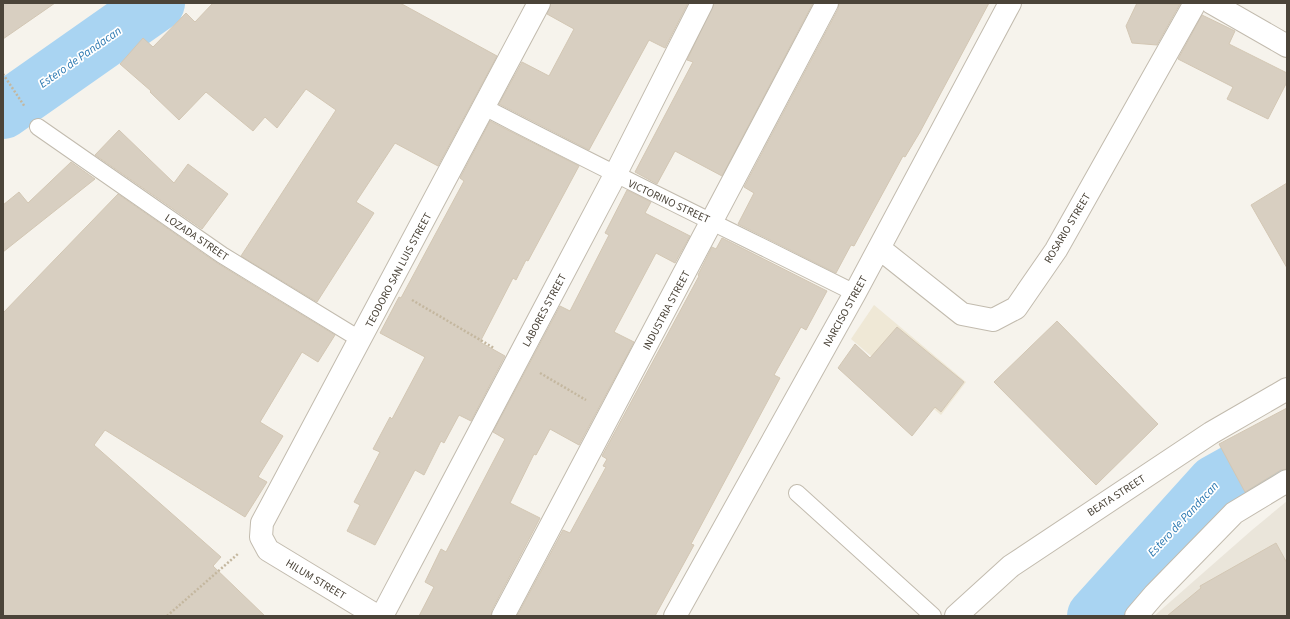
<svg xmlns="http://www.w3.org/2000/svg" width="1290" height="619" font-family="'Source Sans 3',sans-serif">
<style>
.residential{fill:#eae5da}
.education{fill:#efe8d6}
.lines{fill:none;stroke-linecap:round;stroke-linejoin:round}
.river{stroke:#a9d4f2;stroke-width:56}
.building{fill:#d8cfc1;stroke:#d3c7b4}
.service-casing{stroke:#c2bbae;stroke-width:18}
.pedestrian-casing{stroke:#c2bbae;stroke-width:24}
.minor-casing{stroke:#c2bbae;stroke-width:24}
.tertiary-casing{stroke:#c2bbae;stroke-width:24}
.path{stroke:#c4b79f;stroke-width:2.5;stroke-dasharray:2 2;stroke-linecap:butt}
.service{stroke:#fff;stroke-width:16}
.pedestrian{stroke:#fff;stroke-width:22}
.minor{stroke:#fff;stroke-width:22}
.tertiary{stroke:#fff;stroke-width:22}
.labels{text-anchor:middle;stroke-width:3.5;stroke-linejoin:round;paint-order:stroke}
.street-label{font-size:11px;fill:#4b4439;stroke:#fff}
.water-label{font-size:12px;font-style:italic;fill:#2e7ab2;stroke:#fff}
</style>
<rect width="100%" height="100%" fill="#f6f3ec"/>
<path class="residential" d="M1287 501V616H1154L1252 530Z"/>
<path class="education" d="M874 305 966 382 941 415 851 339Z"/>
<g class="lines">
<path class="river" d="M3 111 157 3
M1095 616 1215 483 1287 443"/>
</g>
<path class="building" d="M3 3H55L3 39Z
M213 3H400L497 56 438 166 395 143 356 202 374 213 317 302 241 256 336 110 306 89 277 128 265 117 253 131 206 92 179 120 150 92 151 91 120 64 143 38 153 47 186 13 195 22Z
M551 3H688L665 48 649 40 589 150 499 104 522 62 549 76 574 29 547 14Z
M714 3H813L722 176 675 151 657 184 635 172 693 62 687 60Z
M839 3H989L920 132 905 157 903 156 854 246 851 245 836 273 738 224 754 193 744 187 838 9Z
M1137 3 1180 4 1157 45 1132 43 1126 26Z
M1202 15 1235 31 1229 44 1287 73V82L1268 119 1227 99 1233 87 1178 59Z
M490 121 579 166 528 261 526 260 516 280 513 278 480 342 505 356 471 421 459 415 444 443 441 441 424 475 415 470 375 545 347 531 360 505 354 502 380 452 373 449 390 417 392 419 425 357 380 333 399 297 401 298 464 181 460 178Z
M119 130 174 183 188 164 228 194 202 229 95 155Z
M71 162 95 179 3 252V205L19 192 28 203Z
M1287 183V268L1251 205Z
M627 190 651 202 645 213 690 236 675 263 656 253 614 332 634 342 579 445 550 429 536 455 534 454 510 503 540 518 492 610 491 616H419L434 587 425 582 441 549 446 552 505 439 493 432 560 306 570 311 609 235 605 233Z
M118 194 217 263 335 335 318 362 302 352 260 422 283 436 258 477 267 482 245 517 105 430 94 445 221 557 213 566 265 616H3V313Z
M722 238 827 291 806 330 801 327 774 375 780 378 691 544 694 545 655 616H517L563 530 570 533 606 467 603 466 607 459 602 456 699 276 698 275 712 247 716 249Z
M1057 321 1158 424 1096 485 994 382Z
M897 327 964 382 941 412 935 407 912 436 838 368 855 344 870 358Z
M1287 408V469L1281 470 1245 492 1219 444Z
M1276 543 1287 563V616H1167L1201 588 1200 586Z"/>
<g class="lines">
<defs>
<path id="service" d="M484 107C607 171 731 231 855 293
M38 127 222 255 361 340
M797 493 933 616"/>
<path id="pedestrian" d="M1212 3 1287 46"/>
<path id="minor" d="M879 248 962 314 993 320 1016 308 1056 250 1195 3
M503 616 827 3
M675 616 855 293 1010 3
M1136 616 1154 595 1234 513 1287 481"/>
<path id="tertiary" d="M377 616 268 550 261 537 262 523 539 3
M382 616 615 175 702 3
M956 616 1011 566 1211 433 1287 389"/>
</defs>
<use href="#service" class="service-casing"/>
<use href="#pedestrian" class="pedestrian-casing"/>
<use href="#minor" class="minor-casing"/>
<use href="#tertiary" class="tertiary-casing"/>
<path class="path" d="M3 74 25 107
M412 300 494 348
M540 373 586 400
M167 616 239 553"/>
<use href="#service" class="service"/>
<use href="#pedestrian" class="pedestrian"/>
<use href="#minor" class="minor"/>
<use href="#tertiary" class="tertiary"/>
</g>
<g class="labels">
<g class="street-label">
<text transform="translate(669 201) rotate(25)" y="4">VICTORINO STREET</text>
<text transform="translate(1067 228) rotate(-59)" y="4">ROSARIO STREET</text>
<text transform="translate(197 237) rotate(34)" y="4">LOZADA STREET</text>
<text transform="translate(398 270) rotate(-62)" y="4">TEODORO SAN LUIS STREET</text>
<text transform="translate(544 310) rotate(-62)" y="4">LABORES STREET</text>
<text transform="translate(666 310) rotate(-62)" y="4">INDUSTRIA STREET</text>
<text transform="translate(845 311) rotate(-61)" y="4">NARCISO STREET</text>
<text transform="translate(1116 495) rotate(-33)" y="4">BEATA STREET</text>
<text transform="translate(316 579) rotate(31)" y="4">HILUM STREET</text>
</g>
<g class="water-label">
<text transform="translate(80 57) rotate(-35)" y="4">Estero de Pandacan</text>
<text transform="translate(1183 519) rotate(-47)" y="4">Estero de Pandacan</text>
</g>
</g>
<rect width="1290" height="619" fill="none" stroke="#4b4439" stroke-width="8"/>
</svg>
